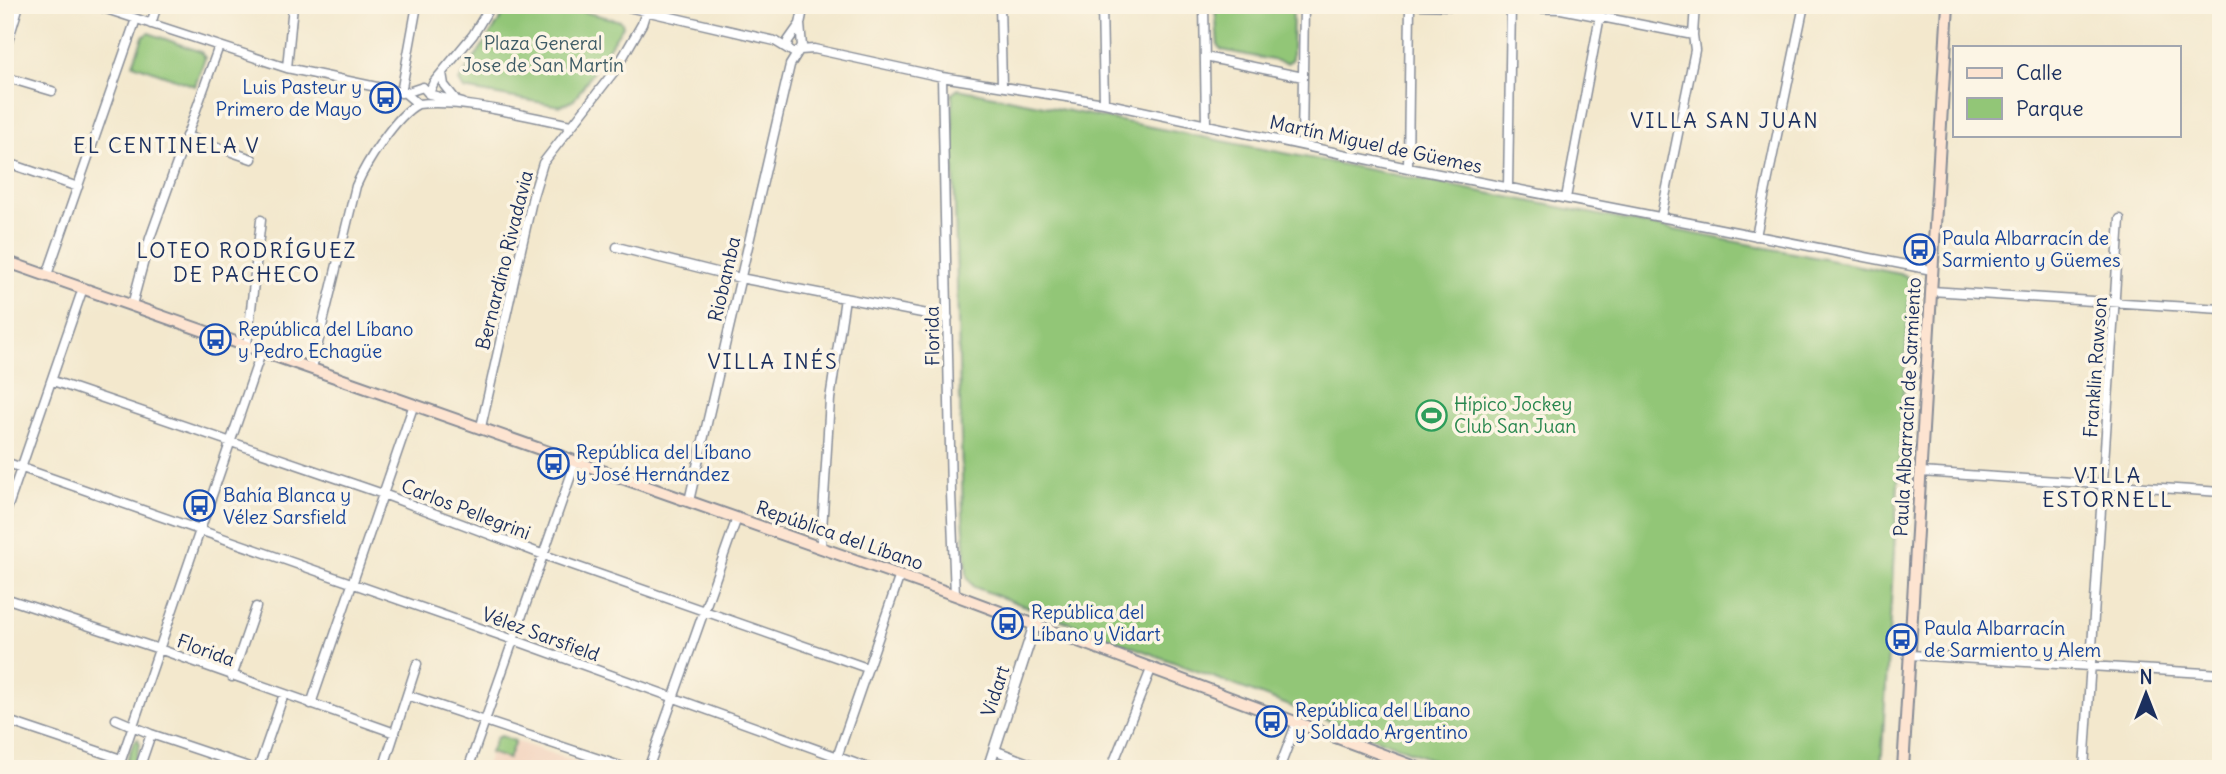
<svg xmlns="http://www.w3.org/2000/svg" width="2226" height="774" font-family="Delius,sans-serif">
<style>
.built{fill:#f3d4bf}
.green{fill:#92c677;stroke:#567a6a;stroke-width:2}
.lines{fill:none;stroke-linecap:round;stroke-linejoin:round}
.minor-casing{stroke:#878c96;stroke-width:11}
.tertiary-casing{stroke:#878c96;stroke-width:13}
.secondary-casing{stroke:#878c96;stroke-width:14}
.minor{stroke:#fff;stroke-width:8}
.tertiary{stroke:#fff;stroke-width:10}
.secondary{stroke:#fde4d1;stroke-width:10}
.labels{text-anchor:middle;stroke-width:7;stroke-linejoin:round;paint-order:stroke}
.park-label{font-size:19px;fill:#3f5c66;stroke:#fcf5e5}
.transit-label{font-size:19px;fill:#164399;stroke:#fcf5e5;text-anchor:start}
.street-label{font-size:19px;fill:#1b2f5e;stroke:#fcf5e5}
.leisure-label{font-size:19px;fill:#27864d;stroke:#fcf5e5;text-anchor:start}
.neighbourhood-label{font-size:21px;letter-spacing:2px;fill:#1b2f5e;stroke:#fcf5e5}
</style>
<rect width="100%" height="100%" fill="#fcf5e5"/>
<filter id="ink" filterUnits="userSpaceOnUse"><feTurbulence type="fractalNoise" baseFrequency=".0143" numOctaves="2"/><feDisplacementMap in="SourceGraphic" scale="14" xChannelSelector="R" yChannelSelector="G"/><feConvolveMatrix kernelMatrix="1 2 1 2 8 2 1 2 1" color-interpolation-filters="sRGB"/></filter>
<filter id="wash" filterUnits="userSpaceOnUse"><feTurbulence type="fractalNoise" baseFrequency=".00686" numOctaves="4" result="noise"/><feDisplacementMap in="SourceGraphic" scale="28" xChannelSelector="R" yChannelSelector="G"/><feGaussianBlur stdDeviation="1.57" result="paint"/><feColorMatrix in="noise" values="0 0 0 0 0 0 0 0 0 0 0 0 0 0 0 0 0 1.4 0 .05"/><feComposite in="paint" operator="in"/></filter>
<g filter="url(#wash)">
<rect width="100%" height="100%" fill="#f3e8cd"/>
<path class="built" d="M515 741 596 769H485L490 753 508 759Z"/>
<path class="green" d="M510 5H556L621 21 623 26 574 100 560 106 464 89 459 81Z
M1215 5H1293L1292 60 1287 63 1222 50 1218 46Z
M149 33 201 52 205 58 195 86 133 64 143 37Z
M958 89 1905 275 1910 282 1881 769H1457L974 587 967 577 963 515 952 94Z
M501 736 515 741 508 759 490 753 496 738Z
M138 739 140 745 132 769H123L134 742Z"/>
</g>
<g filter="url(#ink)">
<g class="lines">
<defs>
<path id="minor" d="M94 5 287 68 405 93 418 104C465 99 525 116 571 125
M619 5 775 41 793 52H798L802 46 800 24
M1000 5 1002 85
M1102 5 1104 103
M1204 5 1206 125
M1419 5 1561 9 1693 35
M151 24 157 5
M787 47 788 41 800 24 804 5
M800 50 814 49 942 77 1104 103 1408 168 1932 270
M5 51 19 5
M1205 57 1303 77
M287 68 293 5
M442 73 444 85 456 100
M5 77 52 91
M942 77 951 493 955 595
M401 93 417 5
M405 93 423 87 429 94
M429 93 434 82 473 35 491 5
M429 94 463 103
M186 136 252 159
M1302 145 1304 5
M5 162 78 187
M1408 168 1410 5
M1508 187 1511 5
M1566 198 1602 5
M1661 217 1695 50 1693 35 1695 5
M1756 236 1804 5
M617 247 740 278 948 318
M47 275 136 19
M1931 291 2221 309
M132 305 150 238 219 46
M247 345 261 220
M312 368 356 186C366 163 396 115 418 104
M53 381 383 494 544 555 867 668
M481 427 533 196 543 163 616 69 642 24 648 5
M5 462 514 640 871 769
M1921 472 2221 492
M689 501 790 65 798 52
M5 515 83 288
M821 547 830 399 845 298
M5 598 159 649 395 733
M1910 655 2221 674
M232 677 256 607
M407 695 629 769
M311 704 414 404
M116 719 151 734 255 769
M5 720 121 759
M994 750 1044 769
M118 769 262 350
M139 769 151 734
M258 769 284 694
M383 769 417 664
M468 769 576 461
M648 769 737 518
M833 769 900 575
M1111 769 1152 667
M1279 769 1297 722
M2084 769 2120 219"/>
<path id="tertiary" d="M988 769 1035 624"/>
<path id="secondary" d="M5 261 955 595 1421 769
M1903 769 1948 5"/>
</defs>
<use href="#minor" class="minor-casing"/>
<use href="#tertiary" class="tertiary-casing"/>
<use href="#secondary" class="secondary-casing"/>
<use href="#minor" class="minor"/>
<use href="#tertiary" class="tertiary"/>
<use href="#secondary" class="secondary"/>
</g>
</g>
<defs>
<symbol id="bus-ring" viewBox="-11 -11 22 22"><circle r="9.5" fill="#fcf5e5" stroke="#1a4fb4" stroke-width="1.5"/><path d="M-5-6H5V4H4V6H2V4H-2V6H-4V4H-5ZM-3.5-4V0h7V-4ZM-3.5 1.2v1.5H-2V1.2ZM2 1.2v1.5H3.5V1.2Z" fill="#1a4fb4"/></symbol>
<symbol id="stadium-ring" viewBox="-11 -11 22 22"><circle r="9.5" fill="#fcf5e5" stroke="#2e9e5b" stroke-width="1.5"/><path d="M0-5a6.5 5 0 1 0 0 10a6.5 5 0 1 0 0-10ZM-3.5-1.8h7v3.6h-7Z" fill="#2e9e5b"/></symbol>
</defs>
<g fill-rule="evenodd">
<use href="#bus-ring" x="368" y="80" width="35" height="35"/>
<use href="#bus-ring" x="1902" y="232" width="35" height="35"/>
<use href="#bus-ring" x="198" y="322" width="35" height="35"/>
<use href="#stadium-ring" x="1414" y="398" width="35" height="35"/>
<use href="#bus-ring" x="536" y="446" width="35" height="35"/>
<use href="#bus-ring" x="182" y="488" width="35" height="35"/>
<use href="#bus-ring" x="990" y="606" width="35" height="35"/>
<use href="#bus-ring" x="1884" y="622" width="35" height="35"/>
<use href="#bus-ring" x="1254" y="704" width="35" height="35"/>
</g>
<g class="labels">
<g class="park-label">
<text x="543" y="50">Plaza General<tspan x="543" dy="22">Jose de San Martín</tspan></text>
</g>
<g class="transit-label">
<text x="362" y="94" text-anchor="end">Luis Pasteur y<tspan x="362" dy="22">Primero de Mayo</tspan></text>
<text x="1942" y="245">Paula Albarracín de<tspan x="1942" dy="22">Sarmiento y Güemes</tspan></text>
<text x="238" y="336">República del Líbano<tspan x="238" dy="22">y Pedro Echagüe</tspan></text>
<text x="576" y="459">República del Líbano<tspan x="576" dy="22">y José Hernández</tspan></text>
<text x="223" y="502">Bahía Blanca y<tspan x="223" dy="22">Vélez Sarsfield</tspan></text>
<text x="1031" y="619">República del<tspan x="1031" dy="22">Líbano y Vidart</tspan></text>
<text x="1924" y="635">Paula Albarracín<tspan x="1924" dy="22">de Sarmiento y Alem</tspan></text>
<text x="1295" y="717">República del Líbano<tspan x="1295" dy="22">y Soldado Argentino</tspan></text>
</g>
<g class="street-label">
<text transform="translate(1376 144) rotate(12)" y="7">Martín Miguel de Güemes</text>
<text transform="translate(504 260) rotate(-76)" y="7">Bernardino Rivadavia</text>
<text transform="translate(724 279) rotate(-77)" y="7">Riobamba</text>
<text transform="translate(932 336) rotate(-91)" y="7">Florida</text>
<text transform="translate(2095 367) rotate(-86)" y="7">Franklin Rawson</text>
<text transform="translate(1907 407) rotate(-87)" y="7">Paula Albarracín de Sarmiento</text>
<text transform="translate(466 509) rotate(21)" y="7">Carlos Pellegrini</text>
<text transform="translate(840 535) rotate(19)" y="7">República del Líbano</text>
<text transform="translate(541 634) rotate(20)" y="7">Vélez Sarsfield</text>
<text transform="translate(206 650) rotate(20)" y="7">Florida</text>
<text transform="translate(995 691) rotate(-72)" y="7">Vidart</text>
</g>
<g class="leisure-label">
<text x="1454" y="411">Hípico Jockey<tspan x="1454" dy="22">Club San Juan</tspan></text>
</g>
<g class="neighbourhood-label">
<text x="1725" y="128">VILLA SAN JUAN</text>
<text x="167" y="153">EL CENTINELA V</text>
<text x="247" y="258">LOTEO RODRÍGUEZ<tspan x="247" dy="24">DE PACHECO</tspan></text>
<text x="773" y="369">VILLA INÉS</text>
<text x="2108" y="483">VILLA<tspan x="2108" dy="24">ESTORNELL</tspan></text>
</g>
</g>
<rect width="2226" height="774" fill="none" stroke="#fcf5e5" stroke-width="28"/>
<rect x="1953" y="46" width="228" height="91" fill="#fcf5e5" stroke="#a2a6af" stroke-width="2"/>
<rect x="1967" y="68" width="35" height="10" fill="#fde4d1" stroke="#a2a6af" stroke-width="2"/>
<text x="2016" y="80" font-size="21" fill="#1b2f5e">Calle</text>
<rect x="1967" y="98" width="35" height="21" fill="#92c677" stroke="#a2a6af" stroke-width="2"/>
<text x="2016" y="116" font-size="21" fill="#1b2f5e">Parque</text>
<g transform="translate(2146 694)" stroke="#fcf5e5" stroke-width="5" paint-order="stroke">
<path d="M0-5L12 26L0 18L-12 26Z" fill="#1b2f5e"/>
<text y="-10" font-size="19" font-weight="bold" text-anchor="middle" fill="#1b2f5e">N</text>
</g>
</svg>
